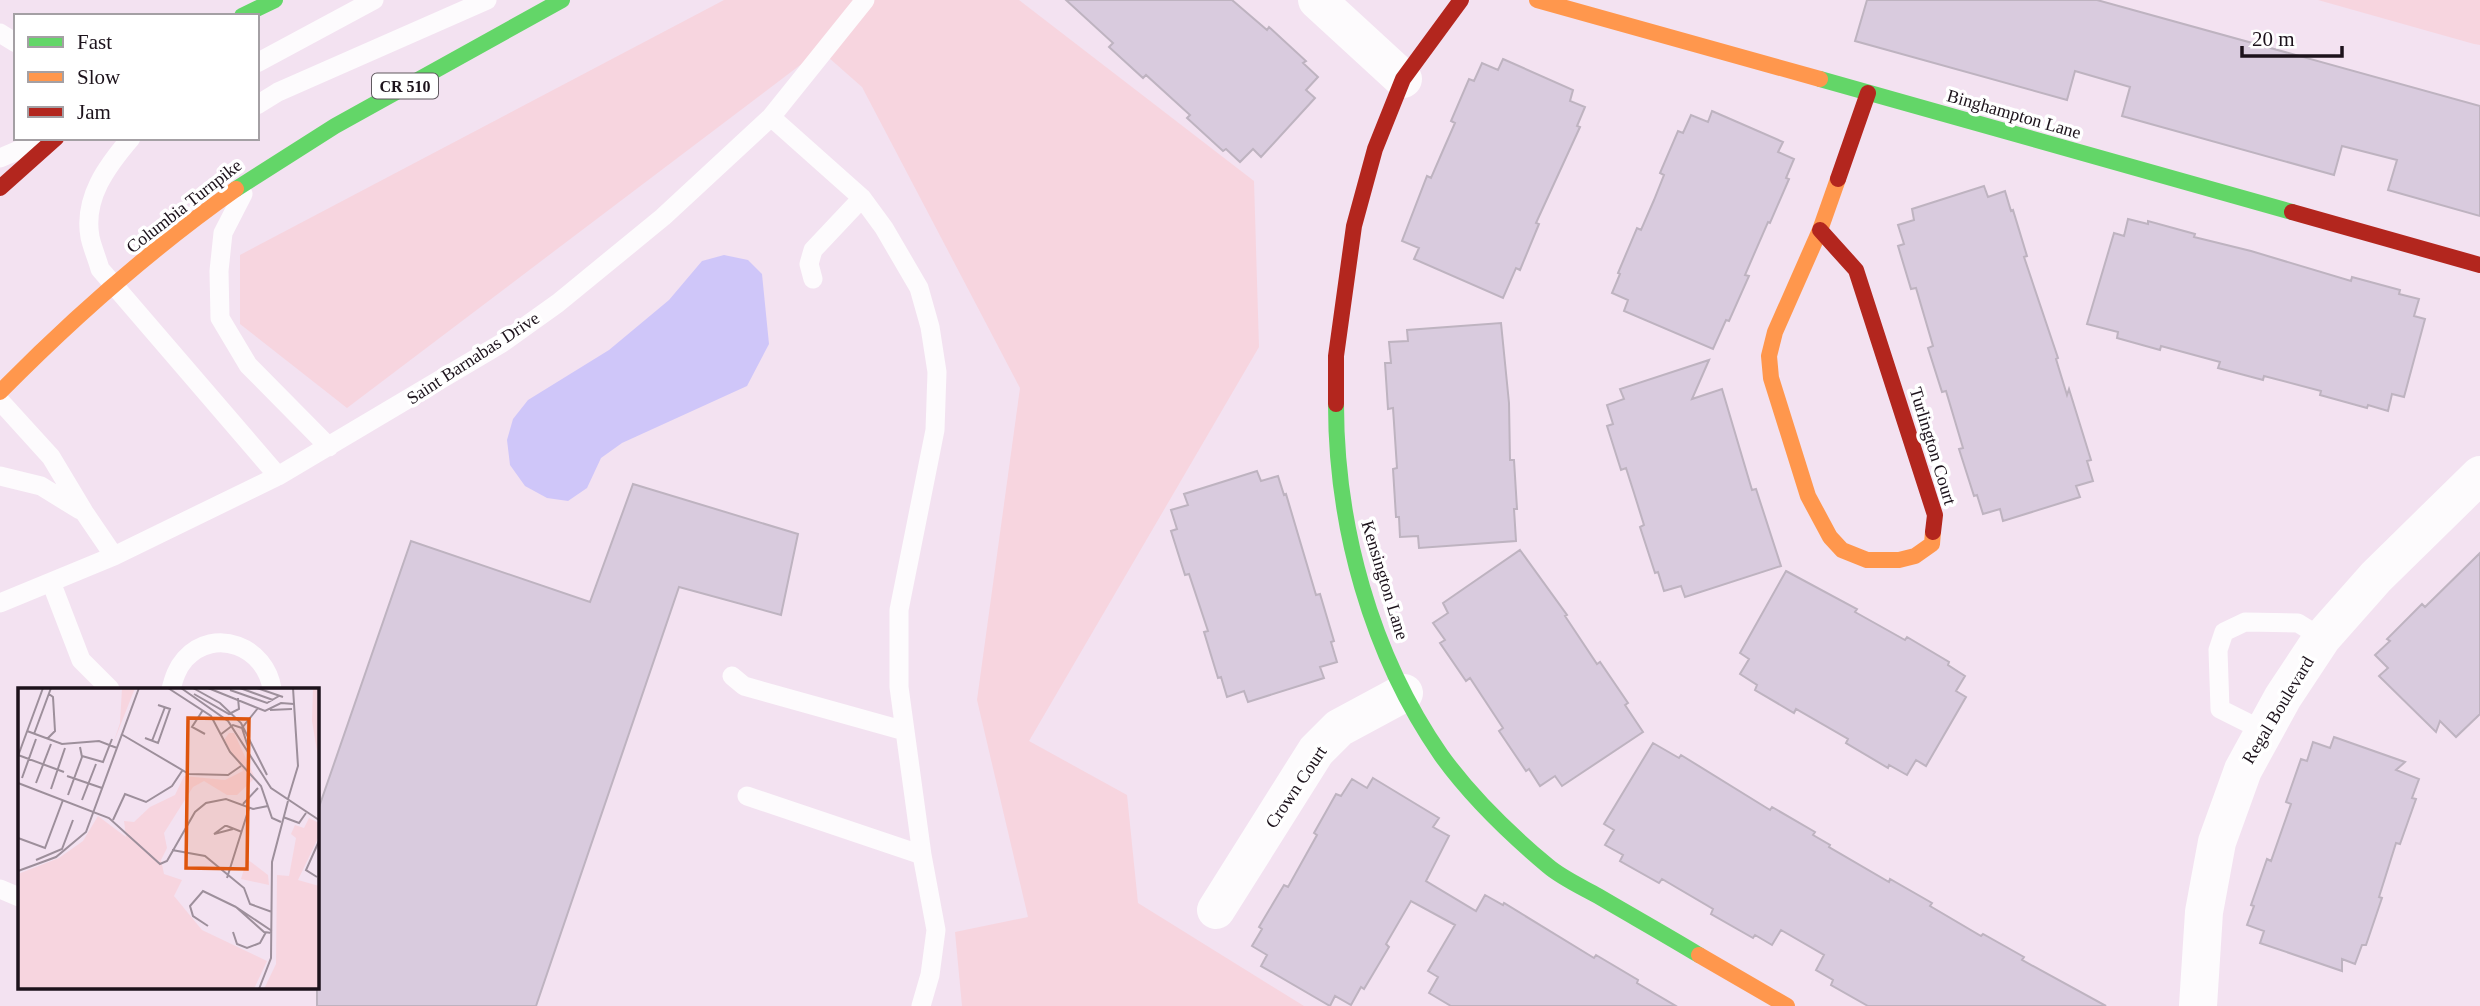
<svg xmlns="http://www.w3.org/2000/svg" width="2480" height="1006" font-family="Georgia,serif">
<style>
.green{fill:#f7d5df}
.water{fill:#cfc6f9}
.building{fill:#d9cbde;stroke:#beb3c0;stroke-width:2}
.lines{fill:none;stroke-linecap:round;stroke-linejoin:round}
.lane{stroke:#fdfbfd;stroke-width:19}
.street{stroke:#fdfbfd;stroke-width:38}
.fast{stroke:#63d668;stroke-width:16}
.slow{stroke:#ff974d;stroke-width:16}
.jam{stroke:#b3261e;stroke-width:16}
.labels{text-anchor:middle;stroke-width:7;stroke-linejoin:round;paint-order:stroke}
.shield{fill:#fff;stroke:#60595f;stroke-width:2}
.shield-label{font-size:16px;font-weight:bold;fill:#1c121b}
.street-label{font-size:18px;fill:#1c121b;stroke:#fff}
.inset-road{fill:none;stroke:#9d8f9b;stroke-width:2}
.view{fill:#de550d;fill-opacity:0.15;stroke:#de550d;stroke-width:3.5}
.inset-edge{fill:none;stroke:#1c121b;stroke-width:3.5}
</style>
<rect width="100%" height="100%" fill="#f3e2f1"/>
<path class="green" d="M724 0H1019L1254 181 1259 347 1029 741 1127 795 1138 903 1304 1006H962L955 932 1028 917 977 700 1020 388 862 87 820 50 347 408 240 324V255Z
M2318 0H2480V45L2474 44Z"/>
<path class="water" d="M724 255 748 260 762 274 769 344 747 386 622 443 601 458 587 488 568 501 547 498 525 486 510 465 507 440 513 419 528 400 609 350 669 300 702 261Z"/>
<path class="building" d="M1066 0H1232L1267 30 1269 27 1306 61 1303 63 1318 77 1306 90 1315 98 1261 157 1253 149 1240 162 1226 149 1223 151 1187 118 1190 115 1146 75 1143 78 1109 47 1113 43Z
M1867 0H2097L2480 106V216L2388 190 2397 160 2342 146 2334 175 2122 116 2130 87 2075 71 2067 100 1855 41Z
M1503 59 1573 90 1570 101 1585 107 1577 126 1580 127 1536 223 1539 224 1520 270 1516 268 1503 298 1414 259 1419 248 1402 241 1427 176 1431 178 1444 148 1455 123 1451 121 1469 79 1474 81 1482 63 1498 70Z
M1712 111 1783 142 1778 152 1794 159 1786 178 1789 179 1770 223 1768 222 1745 275 1749 276 1729 321 1726 320 1713 349 1624 311 1628 300 1612 293 1620 274 1618 273 1637 228 1641 230 1654 200 1664 175 1660 173 1678 131 1683 133 1691 115 1708 122Z
M1984 186 1988 197 2005 191 2011 211 2013 210 2027 256 2024 257 2058 358 2056 359 2067 395 2069 389 2091 460 2087 461 2093 481 2076 486 2080 497 2003 521 2000 509 1983 514 1977 495 1974 496 1959 449 1963 448 1946 391 1942 392 1928 348 1933 346 1916 288 1911 289 1898 246 1904 244 1898 225 1914 220 1912 209Z
M2128 219 2148 224V221L2195 234 2194 237 2251 251 2351 281 2352 277 2400 290 2399 294 2419 299 2414 316 2425 319 2404 397 2392 394 2388 411 2368 405 2367 408 2320 395 2321 391 2264 376 2263 380 2218 368 2220 362 2161 346 2160 350 2117 338 2118 332 2087 324 2114 233 2124 236Z
M1501 323 1509 403 1510 460H1514L1517 509H1514L1516 541 1419 548 1418 536 1400 537 1399 517H1396L1393 469 1397 468 1393 408 1388 409 1385 363H1391L1389 342 1408 341 1407 330Z
M1709 360 1692 399 1722 389 1752 490 1756 489 1781 566 1685 597 1681 586 1664 591 1658 572 1655 573 1640 527 1644 525 1634 493 1626 468 1621 470 1607 426 1613 424 1607 405 1624 399 1620 389Z
M1257 471 1261 481 1278 476 1284 495 1286 494 1316 595 1320 594 1334 641 1331 642 1337 662 1320 667 1324 678 1248 702 1244 691 1227 697 1221 677 1218 678 1204 632 1208 631 1189 574 1185 575 1171 531 1177 529 1171 510 1188 505 1184 494Z
M633 484 798 534 781 615 679 587 536 1006H317V813L411 541 590 602Z
M1520 550 1567 615 1565 616 1597 664 1600 662 1628 703 1625 705 1643 732 1562 786 1555 776 1540 786 1529 769 1526 771 1499 731 1503 728 1470 678 1466 681 1440 643 1445 640 1433 623 1448 613 1443 603Z
M2480 553V714L2456 737 2440 721 2436 732 2379 676 2388 668 2375 655 2390 641 2387 639 2422 604 2425 607Z
M1786 571 1857 609 1855 612 1905 640 1907 637 1949 662 1948 665 1965 676 1956 691 1966 697 1926 766 1916 760 1907 775 1889 765 1888 768 1846 743 1848 739 1796 709 1794 713 1755 690 1757 685 1740 674 1749 659 1740 653Z
M2334 737 2405 762 2396 770 2419 779 2412 798 2416 799 2400 844 2396 843 2379 897 2382 898 2366 945H2362L2355 964 2342 959V971L2260 943 2264 931 2247 925 2254 906 2251 905 2267 859 2271 861 2291 804 2286 802 2301 759 2307 761 2313 742 2330 748Z
M1653 743 1679 758 1681 755 1770 810 1772 807 1815 832 1813 835 1830 845 1829 847 1889 882 1890 879 1932 903 1930 906 1981 936 1983 934 2024 957 2022 960 2106 1006H1868L1831 985 1833 980 1816 970 1824 955 1781 930 1772 945 1755 935 1753 938 1711 914 1713 909 1662 879 1659 883 1620 861 1623 855 1605 845 1614 830 1604 824Z
M1373 778 1439 818 1433 827 1449 836 1426 881 1476 911 1485 895 1503 905 1504 903 1594 958 1596 955 1638 980 1637 983 1676 1006H1451L1429 993 1438 977 1428 971 1455 925 1411 901 1386 944 1389 947 1364 989 1361 987 1351 1005 1335 996 1330 1006 1261 966 1267 955 1252 946 1262 929 1259 927 1284 885 1288 887 1317 835 1314 833 1336 794 1341 796 1352 779 1367 788Z"/>
<g class="lines">
<path class="lane" d="M0 33 16 43
M257 63 374 0
M257 105 278 92 487 0
M771 117 862 198 884 228 919 288 930 327 937 372 935 430 899 610V687L922 855 936 930 930 975 921 1006
M131 138C107 166 83 198 90 237 92 247 97 258 100 269L278 476
M0 158 33 144
M243 194 223 233 219 271 220 318 248 365 329 447
M813 279 809 264 813 250 862 198
M0 401 51 457 84 512 114 556
M0 476 41 486 80 510
M51 582 81 660 110 689
M0 603 114 556 278 476 502 343 558 303 663 217 771 117 865 0
M732 676 744 686 905 731
M171 689C174 678 177 668 185 659 215 626 266 647 272 689
M2264 731 2220 709 2218 650 2224 632 2245 622 2298 623 2322 638
M747 796 922 855
M0 889 19 897"/>
<path class="street" d="M1317 0 1403 79
M1216 910 1316 751 1339 728 1404 693
M2198 1006 2204 912 2217 842 2243 770 2283 697 2322 638 2376 577 2480 475"/>
<path class="fast" d="M242 16 275 0
M1820 79 2292 212
M236 189 335 126 562 0
M1336 404C1336 526 1371 654 1441 755 1469 794 1511 835 1548 866 1562 878 1582 887 1598 896 1632 916 1666 935 1699 955"/>
<path class="slow" d="M1537 0 1820 79
M1838 179 1820 230 1775 332 1769 356 1771 378 1808 496 1830 537 1842 550 1867 560H1899L1915 556 1932 544 1933 532
M0 392C73 318 151 249 236 189
M1699 955 1787 1006"/>
<path class="jam" d="M1838 179 1868 93
M0 188 56 138
M2292 212 2480 265
M1820 230 1856 270 1935 515 1933 532
M1336 404V356L1354 226 1375 149 1403 79 1461 0"/>
</g>
<g class="labels">
<rect class="shield" x="372" y="73.5" width="66" height="25" rx="5"/>
<g class="shield-label">
<text x="405" y="92">CR 510</text>
</g>
<g class="street-label">
<text transform="translate(2014 114) rotate(16)" y="6">Binghampton Lane</text>
<text transform="translate(184 206) rotate(-38)" y="6">Columbia Turnpike</text>
<text transform="translate(473 358) rotate(-33)" y="6">Saint Barnabas Drive</text>
<text transform="translate(1933 446) rotate(73)" y="6">Turlington Court</text>
<text transform="translate(1385 580) rotate(73)" y="6">Kensington Lane</text>
<text transform="translate(2278 710) rotate(-59)" y="6">Regal Boulevard</text>
<text transform="translate(1296 787) rotate(-56)" y="6">Crown Court</text>
</g>
</g>
<g transform="translate(18 688)">
<rect width="301" height="301" fill="#f3e2f1"/>
<path d="M104 0H117L95 56 102 35ZM295 0H301V75L294 33ZM211 45H216L237 90 219 107H209L186 93 175 99 146 145 149 160 143 172 146 186 164 192 156 208 184 242 249 273 236 301H0V186L41 170 65 153 80 128 108 149 106 133 116 134 132 119 157 107 166 88 207 92 225 83 206 52ZM291 130 301 135V148L280 192 301 198V301H246L258 276 259 187 271 188 278 150 273 146 277 137 286 140ZM229 171 250 187 251 197 223 191Z" fill="#f7d5df"/>
<path class="inset-road" d="M150 0 193 28 212 64 243 98 254 130 263 134M163 0 210 33 253 100 301 132M175 0 202 15 223 35 249 87M190 0 247 23 263 15 276 16M222 0 255 12M239 0 265 9M212 2 249 15 261 8M176 6 211 26 221 21 220 10M185 22 174 39 187 46M252 22 274 21M9 43 44 56 81 53 99 60M16 46 33 0M103 46 171 86 210 87 223 78M202 47 215 37 224 40M127 50 140 55 152 21 140 17M29 51 37 43 35 9 31 6M134 53 147 19M231 62 224 40 240 20M0 67 46 84M0 68 25 0M64 68 85 74 94 51M49 88 84 100M4 90 18 51M0 95 91 130 142 176 149 173 177 124 188 115 208 111 235 121 250 118M18 95 33 56M33 101 47 60M50 107 64 69 62 59M270 111 280 78 275 0M64 112 78 76M225 116 240 100M265 129 281 135 288 125M95 132 107 106 128 114 154 98 164 83M215 141 196 146 207 138H209L224 144M0 150 27 160 45 112M154 162 187 168 226 200 232 216 254 224M18 172 44 161 55 132M0 183 38 169 68 144 121 0M299 189 288 182 301 153M209 190 231 120M190 238 175 228 172 218 185 203 218 219M215 244 219 256 229 260 242 255 248 244M254 245 246 244 218 219 254 243M241 301 253 270 254 174 270 113"/>
<path class="view" d="M170 30 231 31 229 181 168 180Z"/>
<rect width="301" height="301" class="inset-edge"/>
</g>
<rect x="14" y="14" width="245" height="126" fill="#ffffff" stroke="#a4a0a4" stroke-width="2"/>
<rect x="28" y="37" width="35" height="10" fill="#63d668" stroke="#a4a0a4" stroke-width="2"/>
<text x="77" y="49" font-size="21" fill="#1c121b">Fast</text>
<rect x="28" y="72" width="35" height="10" fill="#ff974d" stroke="#a4a0a4" stroke-width="2"/>
<text x="77" y="84" font-size="21" fill="#1c121b">Slow</text>
<rect x="28" y="107" width="35" height="10" fill="#b3261e" stroke="#a4a0a4" stroke-width="2"/>
<text x="77" y="119" font-size="21" fill="#1c121b">Jam</text>
<path d="M2242 46v10h100v-10" fill="none" stroke="#1c121b" stroke-width="3.5"/>
<text x="2252" y="46" font-size="21" fill="#1c121b" stroke="#ffffff" stroke-width="5" paint-order="stroke">20 m</text>
</svg>
